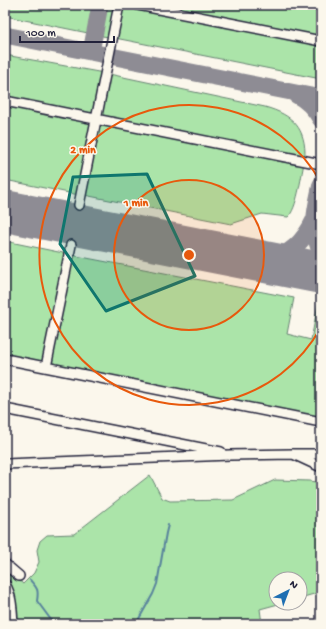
<svg xmlns="http://www.w3.org/2000/svg" width="326" height="629" font-family="'Gochi Hand',sans-serif">
<style>
.green{fill:#abe4a9;stroke:#668372}
.lines{fill:none;stroke-linecap:round;stroke-linejoin:round}
.stream{stroke:#58839c;stroke-width:2}
.taxiway{stroke:#8e8c94;stroke-width:17}
.runway{stroke:#8e8c94;stroke-width:42}
.minor-casing{stroke:#22223b;stroke-width:12}
.minor{stroke:#fbf7ec;stroke-width:9}
.marked{fill:#0f766e;fill-opacity:0.2;stroke:#0f766e;stroke-width:3;stroke-linejoin:round}
.ring{fill:none;stroke:#e8590c;stroke-width:2}
.centre{fill:#e8590c;stroke:#fbf7ec;stroke-width:2}
.ring-label{font-size:12px;text-anchor:middle;font-weight:bold;fill:#e8590c;stroke:#fbf7ec;stroke-width:3;stroke-linejoin:round;paint-order:stroke}
</style>
<rect width="100%" height="100%" fill="#fbf7ec"/>
<filter id="ink" filterUnits="userSpaceOnUse"><feTurbulence type="fractalNoise" baseFrequency=".025" numOctaves="2"/><feDisplacementMap in="SourceGraphic" scale="8" xChannelSelector="R" yChannelSelector="G"/><feConvolveMatrix kernelMatrix="1 2 1 2 8 2 1 2 1" color-interpolation-filters="sRGB"/></filter>
<g filter="url(#ink)">
<path class="green" d="M5 5H94L88 33 5 16Z
M107 5H113L114 8 109 37 102 36Z
M164 5H321V37V36Z
M127 6 321 44V79L115 38 122 9Z
M5 55 104 73 94 112 88 115 5 98Z
M109 74 265 107C293 115 306 128 305 158L106 118 102 114 101 110Z
M5 103 23 107 28 111 53 117 59 114 90 122 92 126 79 195 5 180Z
M102 124 268 156 273 160 297 165 304 163C301 177 297 209 288 217L262 214 231 224 84 195 99 127Z
M5 241 68 254 44 361 40 363 5 357Z
M71 255 294 298 287 334 311 340 318 304H321V419L55 365 52 362 51 357Z
M150 475 162 498 170 501 233 500 275 480 310 481 321 483V592L300 598V579H276V603H282L260 609 262 624H5V568L23 584 34 573 39 562 37 550 40 541 47 535 74 534Z"/>
<g class="lines">
<path class="stream" d="M30 580C37 588 39 589 37 601L54 624
M136 624 153 594 157 584 166 533 168 525"/>
<path class="taxiway" d="M5 35 321 98
M91 52 100 5
M296 95C308 101 315 109 321 120
M321 184C316 208 309 229 321 252
M243 258C251 258 260 260 268 259 291 256 305 239 314 220"/>
<path class="runway" d="M5 211 321 273"/>
<defs>
<path id="minor" d="M138 5 321 41
M5 101 321 164
M79 205 119 5
M5 359 321 422
M46 367 71 245
M5 409 221 452
M294 454H321
M5 464 230 455 293 454 321 467
M5 564 19 576
M5 584C12 596 12 610 13 624"/>
</defs>
<use href="#minor" class="minor-casing"/>
<use href="#minor" class="minor"/>
</g>
</g>
<path class="marked" d="M147 174 195 276 106 311 60 244 73 177Z"/>
<circle cx="189" cy="255" r="75" fill="#e8590c" fill-opacity=".12"/>
<g class="ring">
<circle cx="189" cy="255" r="75"/>
<path d="M321 327A150 150 0 1 1 321 183"/>
</g>
<circle cx="189" cy="255" r="6" class="centre"/>
<g class="ring-label">
<text x="83" y="153">2 min</text>
<text x="136" y="206">1 min</text>
</g>
<rect width="326" height="629" fill="none" stroke="#fbf7ec" stroke-width="20"/>
<rect x="10" y="10" width="306" height="609" fill="none" stroke="#22223b" stroke-width="1.5" filter="url(#ink)"/>
<g transform="translate(288 591) rotate(42)"><circle r="19" fill="#fbf7ec" stroke="#a4a2a5"/>
<path d="M0-3L7 15L0 10L-7 15Z" fill="#1f6fb2"/>
<text y="-6" font-size="11" font-weight="bold" text-anchor="middle" fill="#22223b">N</text>
</g>
<path d="M20 36v6h94v-6" fill="none" stroke="#22223b" stroke-width="2"/>
<text x="26" y="36" font-size="12" fill="#22223b" stroke="#fbf7ec" stroke-width="3" paint-order="stroke">100 m</text>
</svg>
